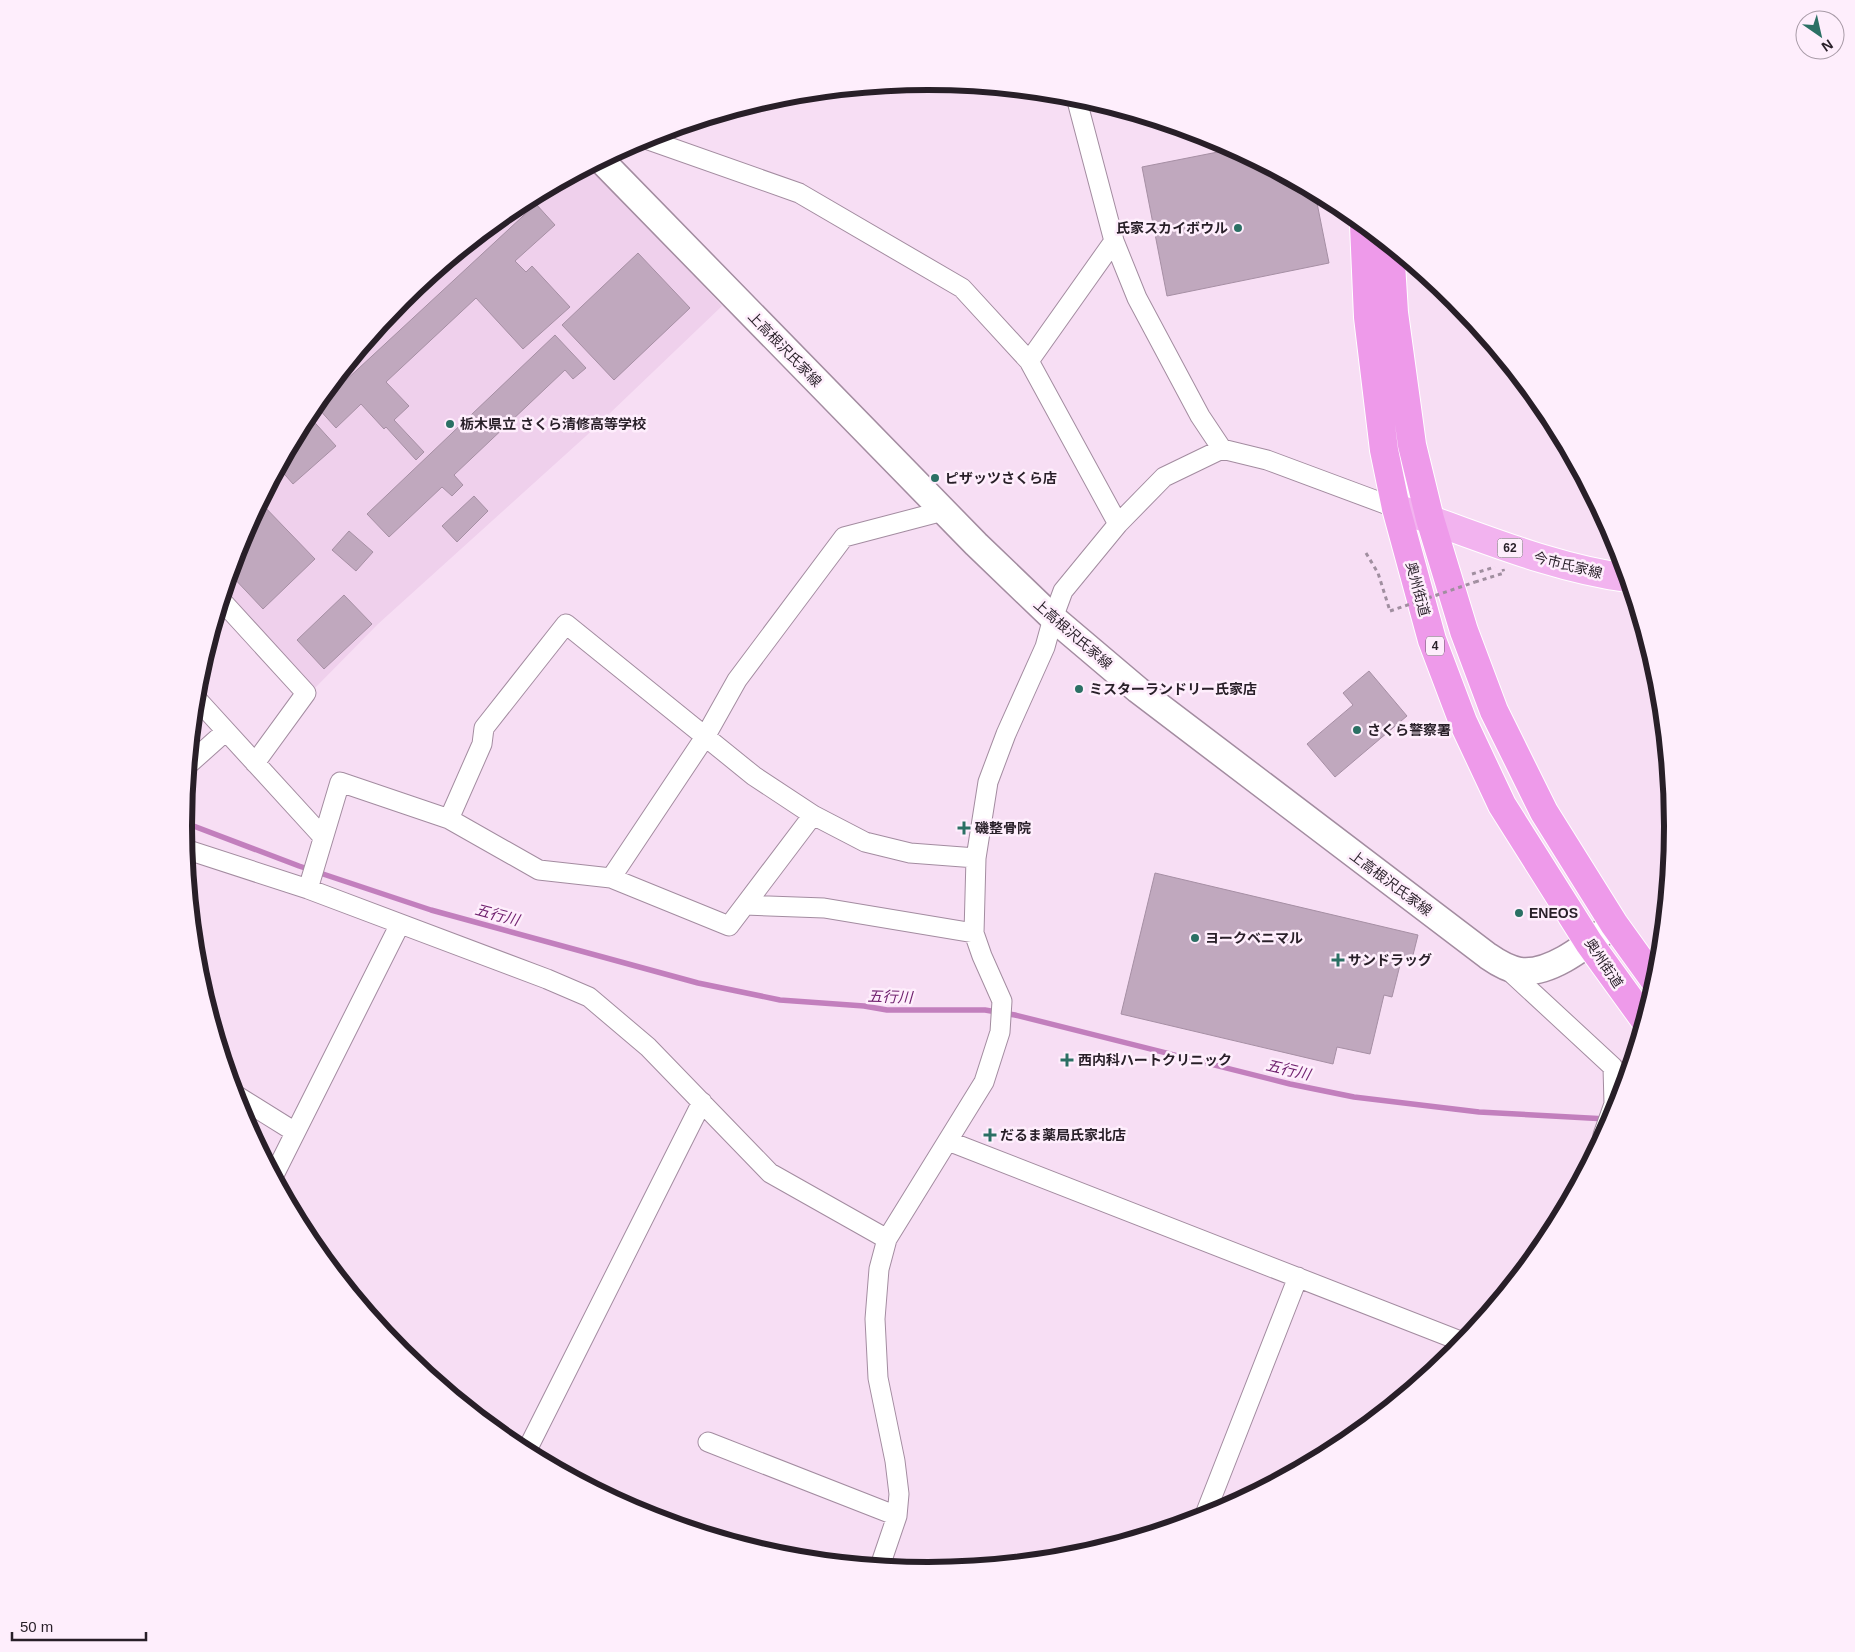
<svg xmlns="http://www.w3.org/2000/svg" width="1855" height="1652" font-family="Arial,'Noto Sans JP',sans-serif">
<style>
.built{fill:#efd0ec}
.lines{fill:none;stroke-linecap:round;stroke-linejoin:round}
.stream{stroke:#c27fbd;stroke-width:5.5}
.building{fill:#c0a8be;stroke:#a68fa4}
.minor-casing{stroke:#a38ca0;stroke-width:21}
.secondary-casing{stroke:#a38ca0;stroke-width:29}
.primary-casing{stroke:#fff;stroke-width:30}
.trunk-casing{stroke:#fff;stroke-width:30}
.path{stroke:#a08e9f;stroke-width:3;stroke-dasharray:4 4;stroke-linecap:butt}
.minor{stroke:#fff;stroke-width:19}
.secondary{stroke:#fff;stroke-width:26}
.primary{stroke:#f2b3ef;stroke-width:28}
.trunk{stroke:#ee9aea;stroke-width:28}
.path-bridge{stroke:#a08e9f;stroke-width:3;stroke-dasharray:4 4;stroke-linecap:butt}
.poi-dot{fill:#2b7064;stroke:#feeefc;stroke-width:2}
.labels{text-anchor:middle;stroke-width:5;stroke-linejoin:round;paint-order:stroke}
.shield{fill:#feeefc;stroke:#685d68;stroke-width:1}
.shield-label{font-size:12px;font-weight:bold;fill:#281f28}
.poi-label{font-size:14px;font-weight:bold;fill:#281f28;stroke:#feeefc;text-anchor:start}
.street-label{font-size:14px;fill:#281f28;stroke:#feeefc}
.water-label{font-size:15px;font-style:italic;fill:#6e1e6c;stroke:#feeefc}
.rim{fill:none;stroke:#281f28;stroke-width:6}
</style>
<rect width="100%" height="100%" fill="#f7def4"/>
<path class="built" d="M591 165 722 306 586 436 378 624 313 690 224 593 240 541 308 412 401 299 514 207Z"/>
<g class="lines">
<path class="stream" d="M183 822 299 866 431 910 698 983 780 1000 864 1006 887 1010H985L1015 1015 1290 1084 1354 1097 1479 1112 1607 1119"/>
</g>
<path class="building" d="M1233 149 1315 193 1329 263 1167 296 1142 167Z
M536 204 555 225 515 261 526 272 532 266 570 307 523 349 476 298 386 382 409 406 394 420 424 452 416 460 386 427 384 429 361 404 336 428 317 407Z
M638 253 690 308 614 380 562 325Z
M555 335 586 368 573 379 565 370 454 475 463 485 452 496 442 487 389 537 367 514Z
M307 414 336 446 293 484 279 468Z
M474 496 488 511 457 542 442 526Z
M260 502 315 559 263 609 230 574 240 541Z
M349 531 373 552 356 571 332 550Z
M344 595 372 624 324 669 297 640Z
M1369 671 1407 716 1335 777 1307 744 1353 705 1343 693Z
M1155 873 1418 935 1412 959 1402 957 1392 997 1384 995 1370 1054 1337 1047 1333 1064 1121 1014Z"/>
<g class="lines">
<defs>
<path id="minor" d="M1076 97 1114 241 1137 298 1200 416 1222 449
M643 138 799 193 962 288 1029 361 1118 524
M1029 361 1114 241
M221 600 306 693 255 763
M195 697 323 837
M189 764 226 731
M449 819 539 870 611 878 705 737 737 680 844 537 943 511
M185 849 308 889 547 979 589 997 648 1047 770 1173 887 1239
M611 878 729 926 813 815
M308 889 340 782 449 819 482 744 484 728 566 624 754 776 813 815 865 842 910 853 976 858
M745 905 824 908 974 933
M1505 967 1613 1067 1614 1104 1603 1135
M234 1094 295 1132
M948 1141 1463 1342
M274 1175 400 924
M708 1442 897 1516
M526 1452 702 1102
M1204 1517 1298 1277
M880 1566 897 1516 899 1494 895 1461 878 1378 875 1319 879 1269 887 1239 984 1082 1000 1032 1002 1001 982 956 974 933 976 858 988 782 1006 734 1045 647 1053 618 1063 591 1118 524 1164 477 1222 449 1267 460 1396 508"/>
<path id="secondary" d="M601 160 976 544 1053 618 1138 690 1488 956C1498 963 1508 969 1520 971 1552 975 1590 942 1614 924"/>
<path id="primary" d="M1396 508C1473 533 1546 567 1627 578"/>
<path id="trunk" d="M1364 225 1368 317 1384 450 1396 508 1432 640 1463 722 1502 805 1589 943 1644 1019
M1390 247 1394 313 1412 445 1430 519 1464 631 1494 711 1544 812 1614 924 1655 981"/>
</defs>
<use href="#minor" class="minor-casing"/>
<use href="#secondary" class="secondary-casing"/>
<use href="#primary" class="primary-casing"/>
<use href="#trunk" class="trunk-casing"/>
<path class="path" d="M1366 553 1378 573 1390 611
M1472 574 1495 567
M1475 582 1504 573 1503 569"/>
<use href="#minor" class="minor"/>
<use href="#secondary" class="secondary"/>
<use href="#primary" class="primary"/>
<use href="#trunk" class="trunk"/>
<path class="path-bridge" d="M1390 611 1475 582"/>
</g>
<g class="poi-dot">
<circle cx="1238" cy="228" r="5"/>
<circle cx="450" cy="424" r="5"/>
<circle cx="935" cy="478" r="5"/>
<circle cx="1079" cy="689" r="5"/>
<circle cx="1357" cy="730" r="5"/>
<path d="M961.5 820.5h5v5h5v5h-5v5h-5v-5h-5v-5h5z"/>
<circle cx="1519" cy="913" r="5"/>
<circle cx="1195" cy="938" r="5"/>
<path d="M1335.5 952.5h5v5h5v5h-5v5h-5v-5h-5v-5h5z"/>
<path d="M1064.5 1052.5h5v5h5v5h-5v5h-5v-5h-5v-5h5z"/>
<path d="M987.5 1127.5h5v5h5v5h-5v5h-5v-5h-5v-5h5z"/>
</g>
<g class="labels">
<g class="shield">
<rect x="1497.5" y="538.5" width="25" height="19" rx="4"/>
<rect x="1426" y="636.5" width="18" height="19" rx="4"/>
</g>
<g class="shield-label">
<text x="1510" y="552">62</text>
<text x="1435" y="650">4</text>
</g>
<g class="poi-label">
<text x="1228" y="233" text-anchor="end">氏家スカイボウル</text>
<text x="460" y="429">栃木県立 さくら清修高等学校</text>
<text x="945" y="483">ピザッツさくら店</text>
<text x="1089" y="694">ミスターランドリー氏家店</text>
<text x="1367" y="735">さくら警察署</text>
<text x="975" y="833">磯整骨院</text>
<text x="1529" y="918">ENEOS</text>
<text x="1205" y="943">ヨークベニマル</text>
<text x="1348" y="965">サンドラッグ</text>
<text x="1078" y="1065">西内科ハートクリニック</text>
<text x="1000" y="1140">だるま薬局氏家北店</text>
</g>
<g class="street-label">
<text transform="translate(785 349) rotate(46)" y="5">上高根沢氏家線</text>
<text transform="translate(1568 565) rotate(14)" y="5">今市氏家線</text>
<text transform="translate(1418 589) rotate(75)" y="5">奥州街道</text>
<text transform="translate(1073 634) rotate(41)" y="5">上高根沢氏家線</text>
<text transform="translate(1391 883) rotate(37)" y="5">上高根沢氏家線</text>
<text transform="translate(1604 963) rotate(56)" y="5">奥州街道</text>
</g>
<g class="water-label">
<text transform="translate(497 915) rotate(15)" y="5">五行川</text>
<text transform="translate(890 997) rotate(2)" y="5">五行川</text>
<text transform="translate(1288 1070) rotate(13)" y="5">五行川</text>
</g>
</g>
<path d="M0 0H1855V1652H0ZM192 826a736 736 0 1 1 1472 0a736 736 0 1 1-1472 0Z" fill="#feeefc" fill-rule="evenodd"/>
<path class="rim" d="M192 826a736 736 0 1 1 1472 0a736 736 0 1 1-1472 0Z"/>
<g transform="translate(1820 35) rotate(146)"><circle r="24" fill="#feeefc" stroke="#a89ba7"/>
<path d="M0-4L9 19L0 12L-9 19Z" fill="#2b7064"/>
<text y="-8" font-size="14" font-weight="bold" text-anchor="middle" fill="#281f28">N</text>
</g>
<path d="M12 1632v8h134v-8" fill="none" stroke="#281f28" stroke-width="2.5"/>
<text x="20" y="1632" font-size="15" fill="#281f28" stroke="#feeefc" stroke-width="4" paint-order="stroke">50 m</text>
</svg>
